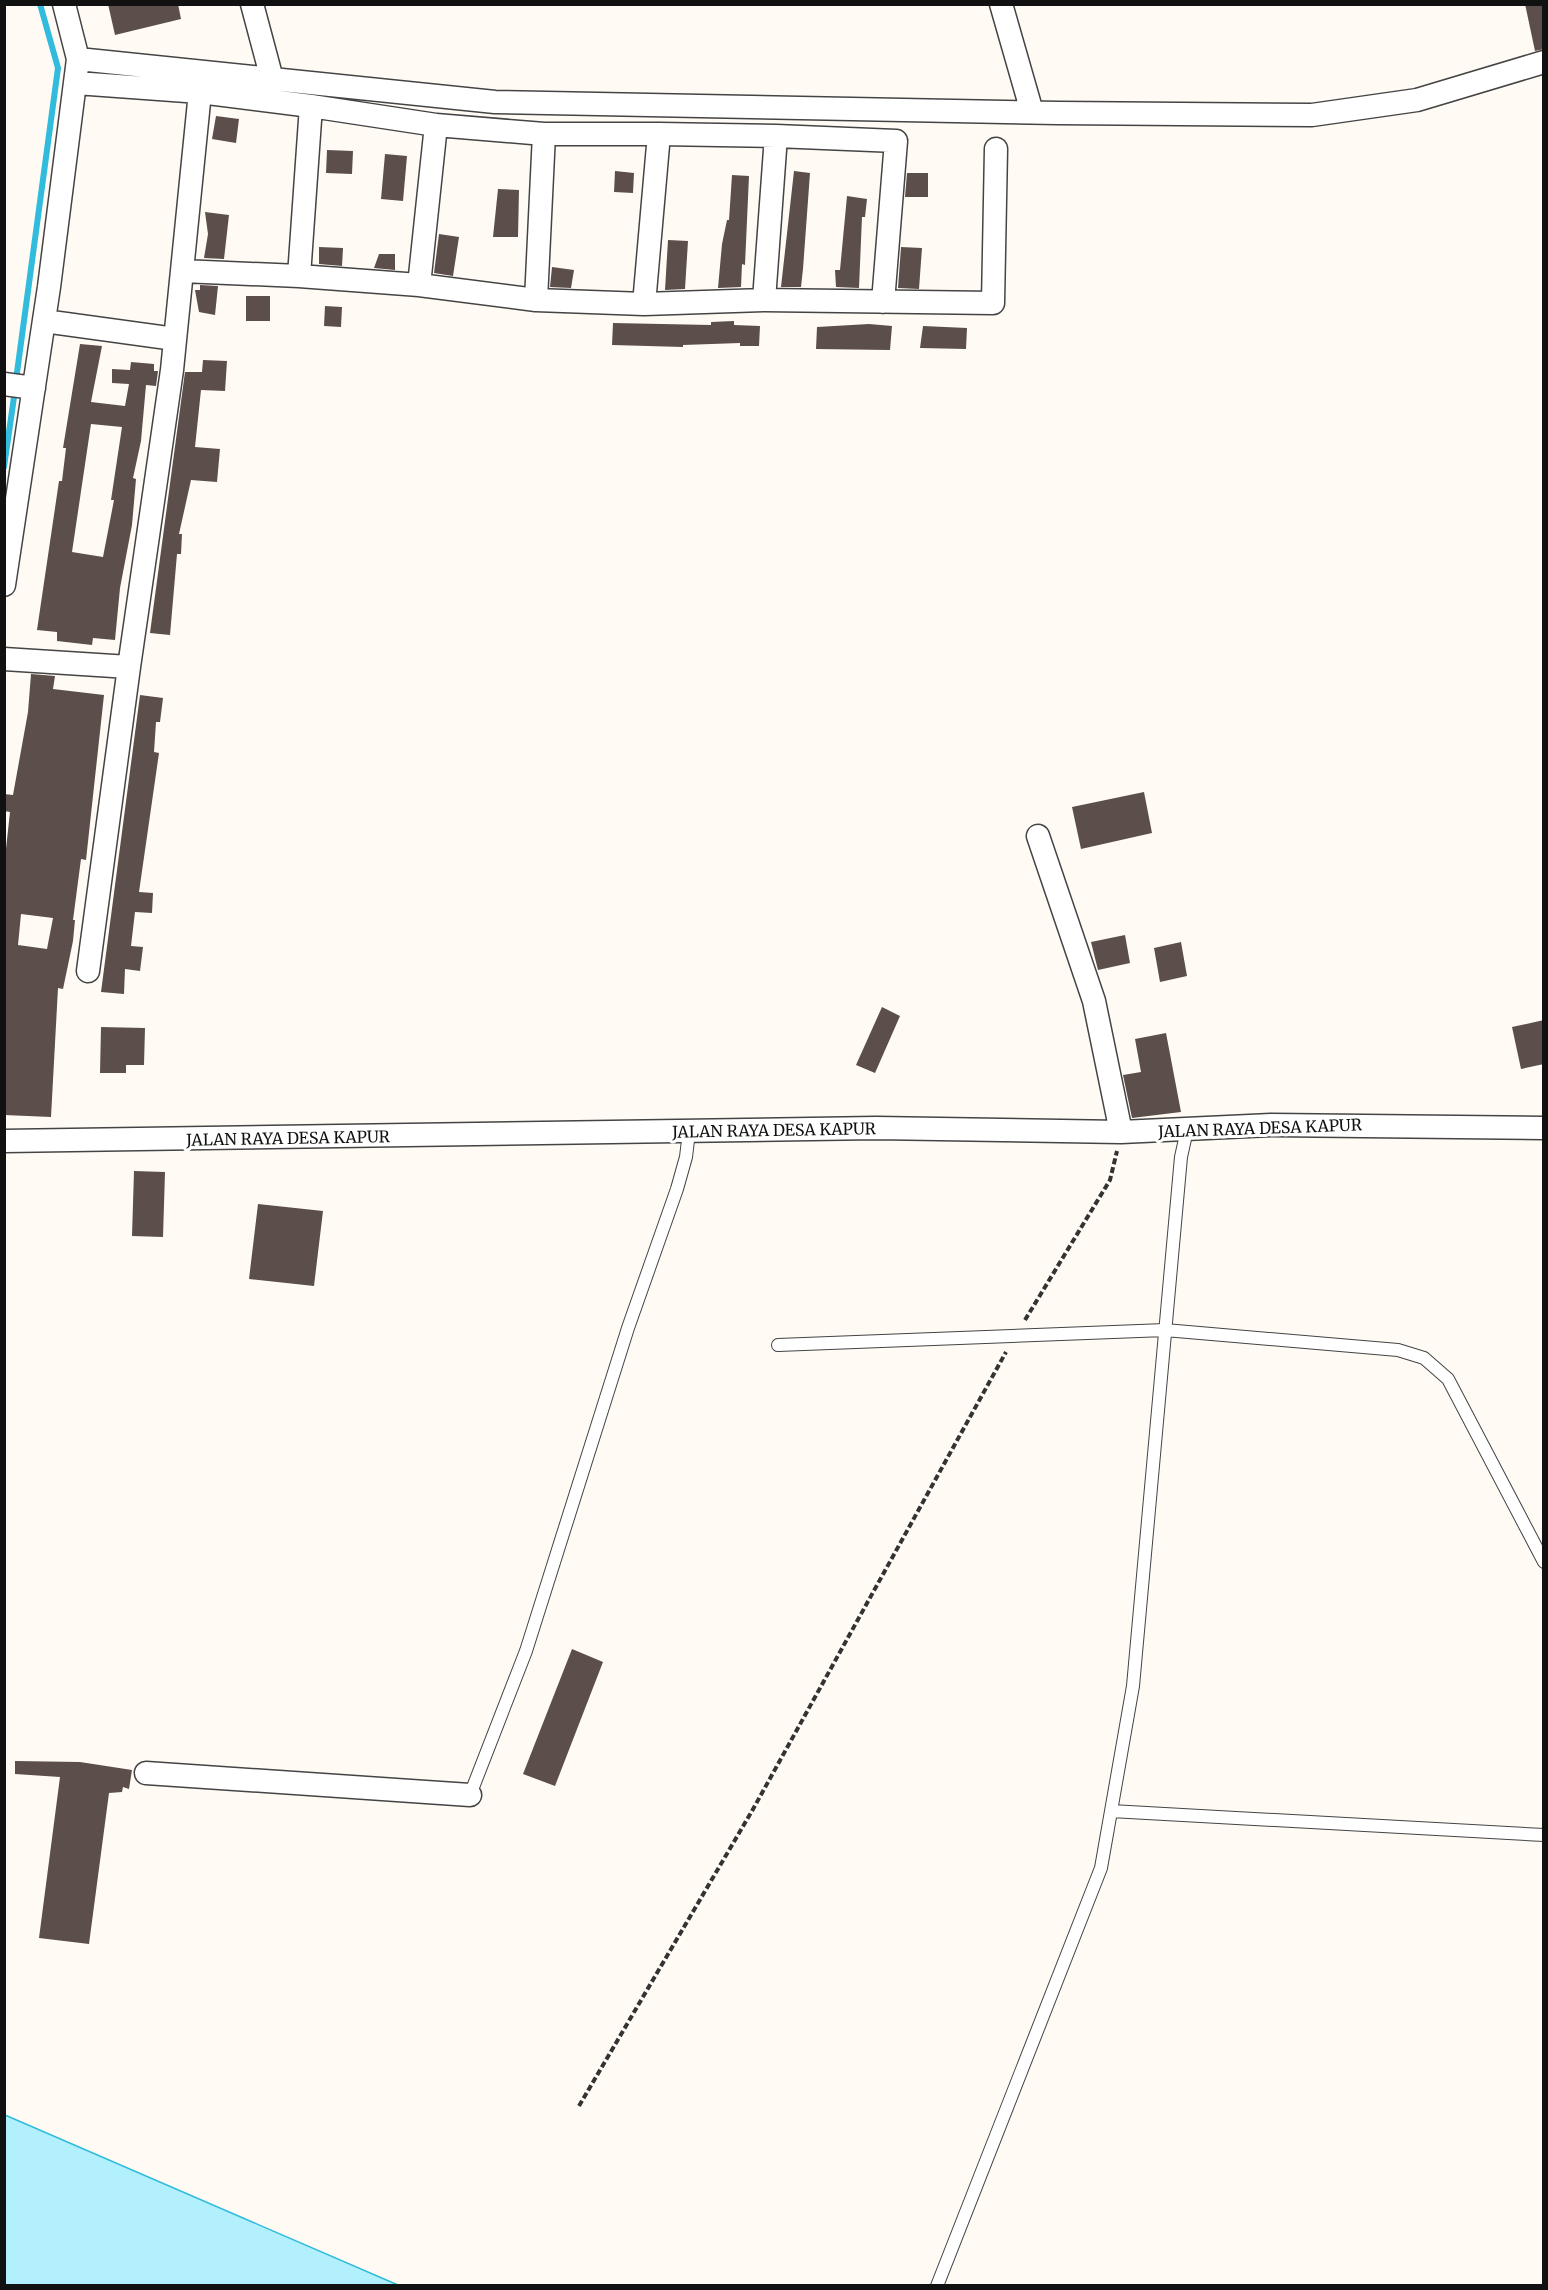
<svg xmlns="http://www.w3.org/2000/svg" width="1548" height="2290" font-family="Merriweather,serif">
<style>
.water{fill:#b2f0fd;stroke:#31bbdc;stroke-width:1.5}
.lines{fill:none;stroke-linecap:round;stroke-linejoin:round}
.stream{stroke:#31bbdc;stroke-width:6}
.building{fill:#5b4e4b;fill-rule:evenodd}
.lane-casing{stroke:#444;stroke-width:14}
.street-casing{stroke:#444;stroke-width:25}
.path{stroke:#333;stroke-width:4;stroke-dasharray:6 3;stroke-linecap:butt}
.lane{stroke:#fff;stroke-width:12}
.street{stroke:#fff;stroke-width:22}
.labels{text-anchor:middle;stroke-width:6;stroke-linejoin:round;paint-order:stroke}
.street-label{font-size:16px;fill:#111;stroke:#fff}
</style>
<rect width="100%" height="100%" fill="#fffbf4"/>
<path class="water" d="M5 2115 398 2285H5Z"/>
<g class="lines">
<path class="stream" d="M16 380 58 68 40 4
M4 467 15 390"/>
</g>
<path class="building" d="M108 4H178L181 19 115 35Z
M1525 4H1544V49L1535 51Z
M216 116 239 119 236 143 212 139Z
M327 150 353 151 352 174 326 173Z
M385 154 407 156 403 201 381 199Z
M615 171 634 173 633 193 614 192Z
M794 171 810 173 803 269 801 287H781Z
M907 173H928V197H905Z
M732 175 749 176 745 265 742 264 741 287 718 288 722 244 727 220H729Z
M498 189 519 190 518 237H493Z
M847 196 867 199 865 217H862L859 288 836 287 835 270H840Z
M205 212 229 215 224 259 204 258 208 234Z
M439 234 459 237 453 276 434 273Z
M668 240 688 241 685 289 665 290Z
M319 247 343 248 342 266 319 264Z
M901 247 922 248 919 289 898 288Z
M379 254H395V270L374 268Z
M552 267 574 270 571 288 550 287Z
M200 285 218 286 215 315 199 312 195 290H200Z
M246 296H270V321H246Z
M325 306 342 307 341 327 324 326Z
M734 321V325L760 326 759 346H740V343L683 345V347L612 345 613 323 711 325V322Z
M869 324 892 326 890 350 816 349 817 327Z
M923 326 967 328 966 349 920 348Z
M80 344 102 346 91 402 125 406 129 384 112 383V369L130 370 131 362 154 364V371H158L156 386 146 385 141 441 133 478 136 479 132 525 120 588 115 640 93 638 92 645 57 641V632L37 630 59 481H62L66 448H63ZM91 424 122 427 111 500H114L103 557 72 552Z
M203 360 227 361 225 391 201 390 195 447 220 449 217 482 191 480 179 534H182L181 554H177L170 635 150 633 185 372H202Z
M31 674 55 676 53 689 104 695 86 860 81 859 73 920H75L73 941 63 989 58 988 51 1117 4 1115V867L10 812 4 811V794L13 795 28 712ZM21 914 53 918 47 949 18 945Z
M140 695 163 698 160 722H156L154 752 159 753 139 892 153 893 152 913 135 912 131 946 143 947 140 971 125 969 124 994 101 992Z
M1144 792 1152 833 1081 849 1072 807Z
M1125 935 1130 963 1098 970 1091 942Z
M1181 942 1187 976 1160 982 1154 948Z
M882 1007 900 1016 875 1073 856 1065Z
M1544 1020V1064L1521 1069 1512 1027Z
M101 1027 145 1028 144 1065H126V1073H100Z
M1166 1033 1181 1112 1132 1118 1123 1075 1141 1072 1135 1039Z
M134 1171 165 1172 163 1237 132 1236Z
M258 1204 323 1211 314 1286 249 1279Z
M572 1649 603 1662 555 1786 523 1774Z
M15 1761 80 1762 132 1770 129 1789 123 1787 122 1792 109 1793 89 1944 39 1938 60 1777 15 1774Z"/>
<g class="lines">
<defs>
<path id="lane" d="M778 1345 1165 1330 1398 1350 1424 1358 1448 1379 1544 1562
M470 1795 526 1651 628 1328 677 1189 686 1157 689 1132
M1111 1811 1544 1835
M937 2286 1101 1868 1133 1686 1181 1157 1187 1130"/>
<path id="street" d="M252 4 272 79
M1001 4 1032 112
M78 59 495 102 1058 113 1312 115 1417 100 1544 62
M76 83 200 92 311 106 299 276
M311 106 436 125 419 285
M436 125 544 134 536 300
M544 134H659
M776 136 896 141 883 302
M182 271 299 276 419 285 536 300 644 304 764 300 993 303 996 149
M644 304 659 134 776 136 764 300
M44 321 175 339
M4 384 34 388
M4 585 49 287 78 59 64 4
M4 659 129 667 88 971
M129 667 172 370 200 92
M1038 836 1094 1001 1121 1132
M4 1141 876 1128 1121 1132 1271 1125 1544 1128
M146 1773 470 1795"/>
</defs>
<use href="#lane" class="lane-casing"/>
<use href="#street" class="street-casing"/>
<path class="path" d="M1025 1320 1110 1180 1117 1151
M579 2106 752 1811 1006 1352"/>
<use href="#lane" class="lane"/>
<use href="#street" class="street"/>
</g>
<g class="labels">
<g class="street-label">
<text transform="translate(1260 1128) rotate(-2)" y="6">JALAN RAYA DESA KAPUR</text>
<text transform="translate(774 1130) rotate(-1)" y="6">JALAN RAYA DESA KAPUR</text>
<text transform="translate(288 1138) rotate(-1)" y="6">JALAN RAYA DESA KAPUR</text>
</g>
</g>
<rect width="1548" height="2290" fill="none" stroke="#111111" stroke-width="12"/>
</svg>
